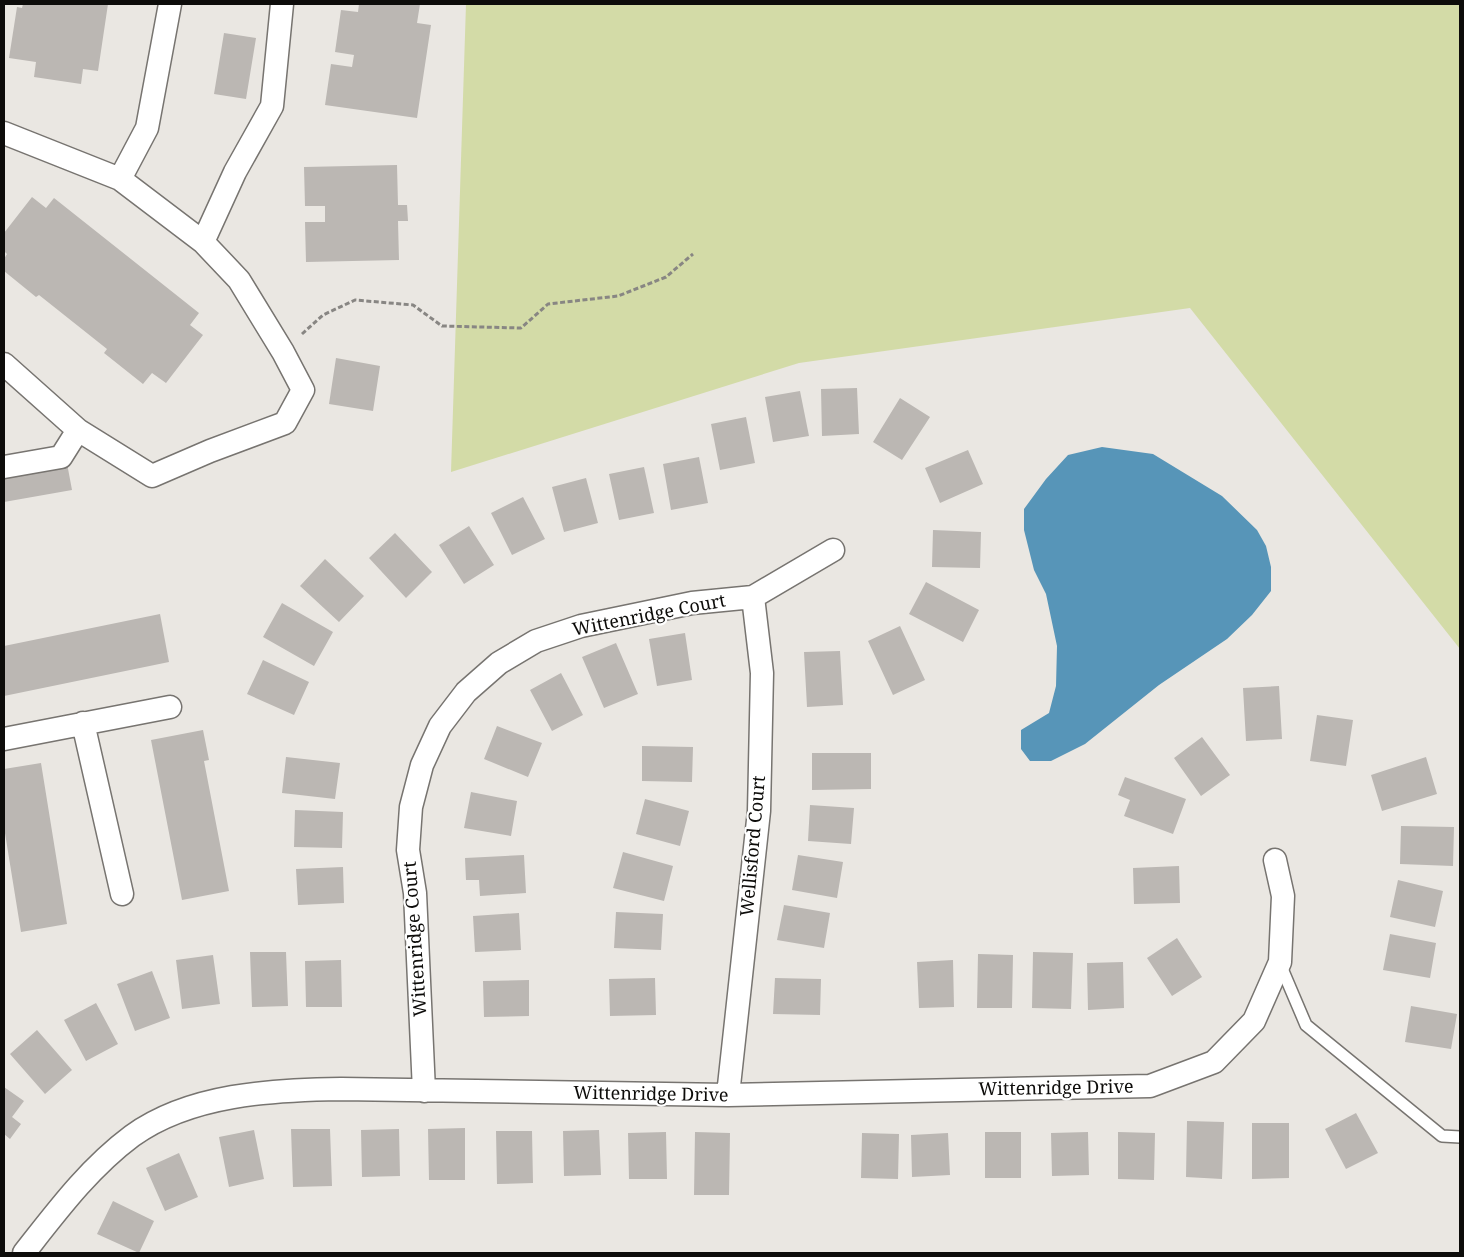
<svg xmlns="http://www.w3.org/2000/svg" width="1464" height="1257" font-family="'Noto Serif',serif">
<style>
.green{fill:#d3dba7}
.water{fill:#5795b8}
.building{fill:#bbb7b3}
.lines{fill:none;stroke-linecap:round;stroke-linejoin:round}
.lane-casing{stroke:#777470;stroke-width:14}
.street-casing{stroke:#777470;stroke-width:25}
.path{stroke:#888683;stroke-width:3;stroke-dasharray:5 2.5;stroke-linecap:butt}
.lane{stroke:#fff;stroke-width:11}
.street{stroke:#fff;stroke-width:22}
.labels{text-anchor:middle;stroke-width:4.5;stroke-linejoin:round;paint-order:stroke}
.street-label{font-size:18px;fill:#0d0c0a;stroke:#fff}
</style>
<rect width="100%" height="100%" fill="#eae7e2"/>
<path class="green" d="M466 4H1460V649L1190 308 799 363 451 472Z"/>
<path class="water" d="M1102 447 1153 454 1222 496 1257 530 1266 546 1271 567V591L1252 615 1227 639 1159 685 1085 744 1051 761H1030L1021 749V730L1049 713 1056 686 1057 646 1046 594 1034 570 1024 530V509L1046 479 1068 455Z"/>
<path class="building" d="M23 4H108L98 71 83 69 81 84 34 77 36 62 9 58 17 7 22 8Z
M359 4H420L417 23 431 25 417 118 325 105 331 64 352 67 354 55 335 52 341 10 358 12Z
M224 33 256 38 246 99 214 94Z
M397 165 398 205H407L408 221H398L399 260 306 262 305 222H325V206H305L304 167Z
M32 197 46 208 54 198 199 313 190 325 203 335 166 383 152 373 143 384 104 353 107 349 39 295 36 297 4 271V259L7 254 4 251V233Z
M336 358 380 366 373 411 329 404Z
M857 388 859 434 822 436 821 389Z
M800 391 809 436 773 442 765 397Z
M900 398 930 417 902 460 873 442Z
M746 417 755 463 720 470 711 424Z
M968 450 983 484 940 503 925 468Z
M699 457 708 503 671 510 663 464Z
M66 458 72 490 4 502V469Z
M644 467 654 513 619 520 609 474Z
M586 478 598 523 564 532 552 487Z
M523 497 545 539 512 555 491 513Z
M469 526 494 565 464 584 439 545Z
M933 530 981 532 980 568 932 567Z
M395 533 432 572 406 598 369 558Z
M325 559 364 596 339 622 300 586Z
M926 582 979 610 963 642 909 614Z
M282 603 333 632 314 666 263 637Z
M160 614 169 662 4 696V646Z
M900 626 925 680 893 695 868 641Z
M685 633 692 680 657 686 649 639Z
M616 643 638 694 604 708 582 657Z
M840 651 843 705 807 707 804 652Z
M263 660 309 682 294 715 247 694Z
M561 673 583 715 552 731 530 690Z
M1279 686 1282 739 1246 741 1243 688Z
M1317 715 1353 720 1346 766 1310 761Z
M497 726 542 743 528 777 484 759Z
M203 730 209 760 204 761 229 891 182 900 151 740Z
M1202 737 1230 775 1201 796 1174 758Z
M642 746 693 747 692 782 642 781Z
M812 753H871V789L812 790Z
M286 757 340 763 335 799 282 793Z
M1426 757 1437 794 1382 811 1371 775Z
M41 763 67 924 21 932 4 827V769Z
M1125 777 1186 799 1173 834 1124 816 1130 800 1118 795Z
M471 792 517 801 511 836 464 828Z
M645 799 689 811 680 846 636 834Z
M810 805 854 808 851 844 808 841Z
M295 810 343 812 342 848 294 847Z
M1401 826 1454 827 1453 866 1400 864Z
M623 852 673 866 664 901 613 888Z
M524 855 526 893 480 896 479 880H466L465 858Z
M798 855 843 862 837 898 792 890Z
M1179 866 1180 903 1134 904 1133 868Z
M343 867 344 903 298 905 296 869Z
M1398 880 1443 891 1435 927 1390 917Z
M784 905 830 913 824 948 777 940Z
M616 912 663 914 661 950 614 948Z
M519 913 521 950 475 952 473 916Z
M1390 934 1436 943 1430 978 1383 970Z
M1177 938 1202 977 1172 996 1147 958Z
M250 952H286L288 1006 252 1007Z
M1033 952 1073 953 1071 1009 1032 1008Z
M978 954 1013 955 1012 1008H977Z
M213 955 220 1004 182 1009 176 960Z
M341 960 342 1007H306L305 961Z
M953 960 954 1007 919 1008 917 962Z
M1123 962 1124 1008 1088 1010 1087 963Z
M152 971 170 1018 135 1031 117 984Z
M655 978 656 1015 610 1016 609 979Z
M775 978 821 979 820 1015 773 1014Z
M529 980V1016L484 1017 483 981Z
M96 1003 118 1044 86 1061 64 1020Z
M1411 1006 1457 1014 1451 1049 1405 1042Z
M37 1030 72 1070 45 1094 10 1054Z
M4 1087 24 1101 12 1117 21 1124 10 1139 4 1134Z
M1356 1113 1378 1153 1346 1169 1325 1129Z
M1187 1121 1224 1122 1222 1179 1186 1177Z
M1252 1123H1289V1178L1252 1179Z
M465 1128V1180H429L428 1129Z
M291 1129H330L332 1186 293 1187Z
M399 1129 400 1176 362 1177 361 1130Z
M254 1130 264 1179 229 1187 219 1137Z
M599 1130 601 1175 564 1176 563 1131Z
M496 1131H532L533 1183 497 1184Z
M666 1132 667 1179H629L628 1133Z
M695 1132 730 1133 729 1195H694Z
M985 1132H1021V1178H985Z
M1088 1132 1089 1175 1052 1176 1051 1133Z
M1118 1132 1155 1133 1154 1180 1118 1179Z
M862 1133 899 1134 898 1179 861 1178Z
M948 1133 950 1175 912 1177 911 1135Z
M179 1153 198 1197 165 1211 146 1168Z
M113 1201 154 1221 139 1253 97 1234Z"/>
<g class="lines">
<defs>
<path id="lane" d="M1280 964 1306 1025 1442 1136 1460 1137"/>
<path id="street" d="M4 133 120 179 203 242 239 280 283 352 303 390 285 423 210 451 152 476 78 430
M120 179 147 128 170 4
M203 242 235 172 272 106 282 4
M4 364 78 430 61 457 4 467
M83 723 122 894
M4 739 170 707
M424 1091 415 893 408 850 411 807 422 765 440 726 466 692 499 663 536 641 581 626 692 603 753 597 833 550
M728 1095 759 811 762 673 753 597
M24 1253C57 1211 89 1168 132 1136 190 1094 272 1090 341 1089L728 1095 1150 1086 1214 1062 1254 1021 1280 962 1283 896 1275 860"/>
</defs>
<use href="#lane" class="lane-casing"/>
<use href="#street" class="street-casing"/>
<path class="path" d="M302 334 323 315 355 300 413 305 442 326 521 328 548 304 618 296 666 277 693 254"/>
<use href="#lane" class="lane"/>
<use href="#street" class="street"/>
</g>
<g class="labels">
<g class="street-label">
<text transform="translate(649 615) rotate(-11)" y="6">Wittenridge Court</text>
<text transform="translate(753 846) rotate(-85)" y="6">Wellisford Court</text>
<text transform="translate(415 939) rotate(-94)" y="6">Wittenridge Court</text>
<text transform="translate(1056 1088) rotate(-1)" y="6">Wittenridge Drive</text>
<text transform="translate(651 1094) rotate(1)" y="6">Wittenridge Drive</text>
</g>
</g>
<rect width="1464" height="1257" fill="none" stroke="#0d0c0a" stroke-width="10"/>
</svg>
